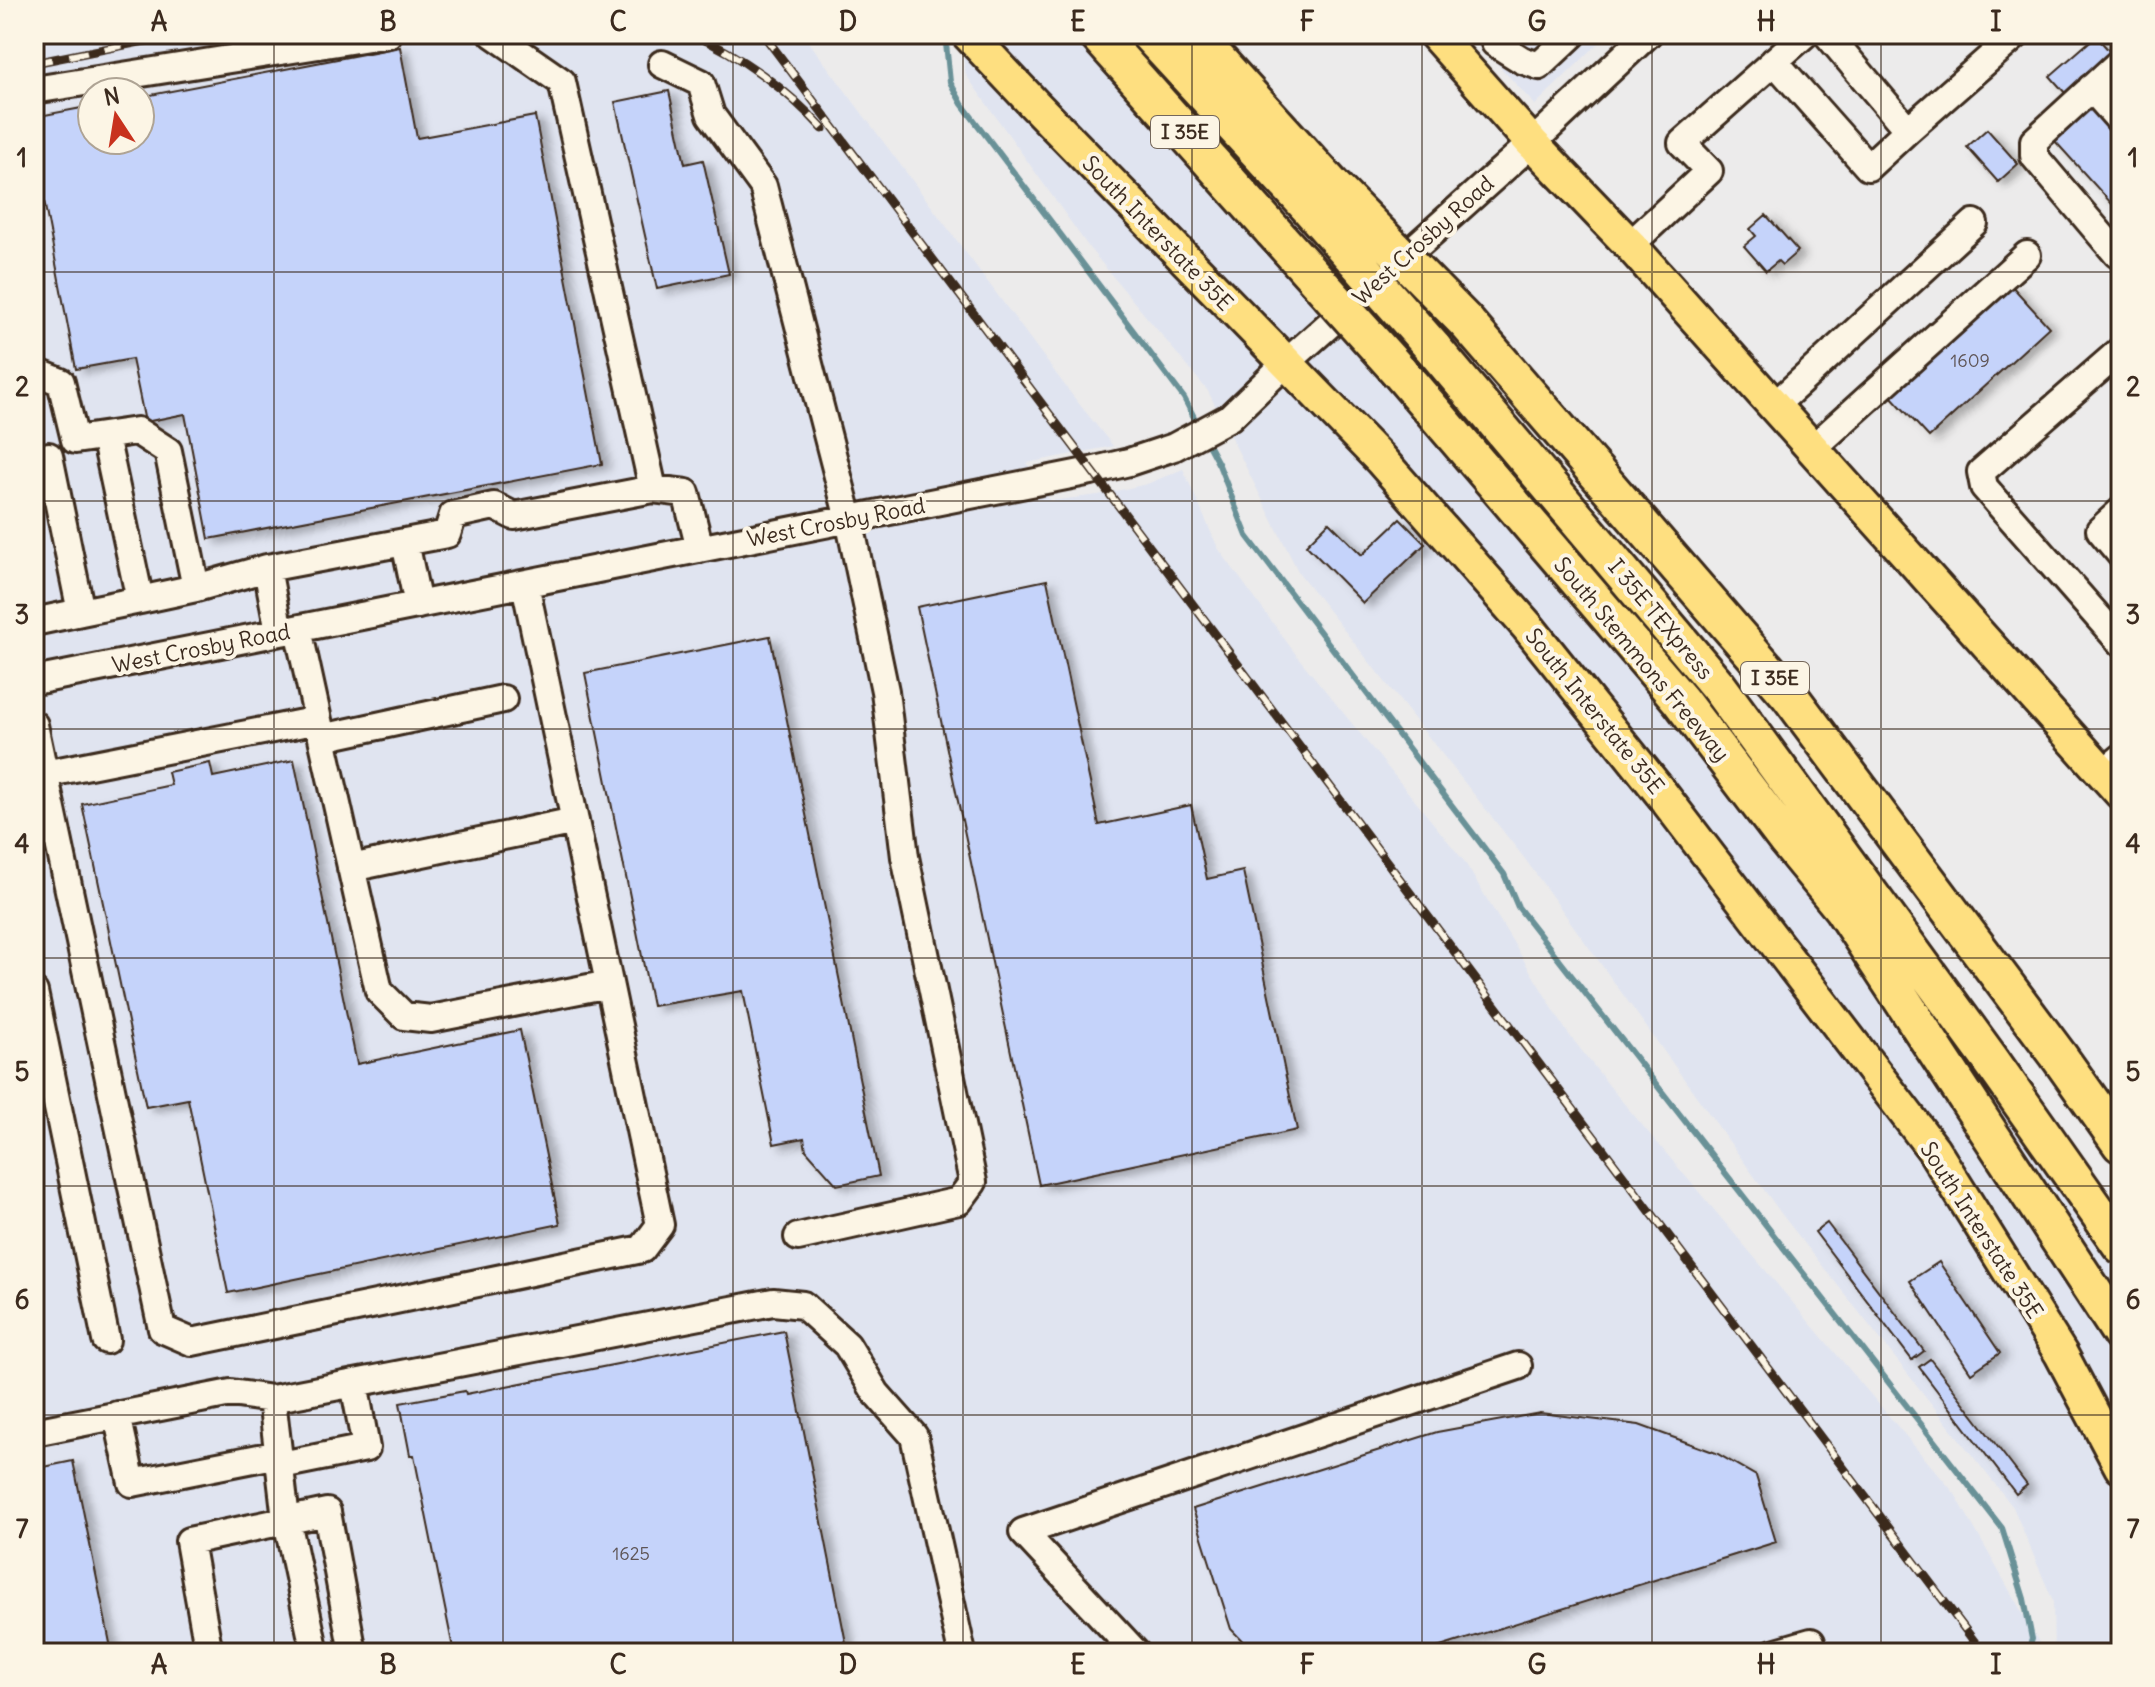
<svg xmlns="http://www.w3.org/2000/svg" width="2155" height="1687" font-family="Delius,sans-serif">
<style>
.built{fill:#e0e4f0;fill-rule:evenodd}
.lines{fill:none;stroke-linecap:round;stroke-linejoin:round}
.stream{stroke:#699197;stroke-width:6}
.building{fill:#c5d3fa;stroke:#3b2a1e;stroke-width:2;filter:url(#shadow)}
.minor-casing{stroke:#3b2a1e;stroke-width:32}
.major-casing{stroke:#3b2a1e;stroke-width:38}
.highway-casing{stroke:#3b2a1e;stroke-width:42}
.minor{stroke:#fcf5e5;stroke-width:26}
.major{stroke:#fedf80;stroke-width:32}
.highway{stroke:#fedf80;stroke-width:36}
.rail-casing{stroke:#3b2a1e;stroke-width:9}
.rail{stroke:#fcf5e5;stroke-width:6;stroke-dasharray:18;stroke-linecap:butt}
.highway-bridge-casing{stroke:#3b2a1e;stroke-width:42;stroke-linecap:butt}
.highway-bridge{stroke:#fedf80;stroke-width:36}
.grid{fill:none;stroke:#3b2a1e;stroke-width:2;stroke-opacity:0.55}
.labels{text-anchor:middle;stroke-width:8;stroke-linejoin:round;paint-order:stroke}
.number-label{font-size:18px;fill:#5e5455}
.shield{fill:#fcf5e5;stroke:#75675a;stroke-width:2}
.shield-label{font-size:20px;font-weight:bold;fill:#3b2a1e}
.street-label{font-size:22px;fill:#3b2a1e;stroke:#fcf5e5}
.neatline{fill:none;stroke:#3b2a1e;stroke-width:3}
.grid-label{font-size:26px;text-anchor:middle;font-weight:bold;fill:#3b2a1e}
</style>
<defs>
<filter id="shadow"><feDropShadow dx="8" dy="4.5" stdDeviation="4" flood-color="#0004"/></filter>
</defs>
<rect width="100%" height="100%" fill="#ecebeb"/>
<filter id="ink" filterUnits="userSpaceOnUse"><feTurbulence type="fractalNoise" baseFrequency=".0125" numOctaves="2"/><feDisplacementMap in="SourceGraphic" scale="16" xChannelSelector="R" yChannelSelector="G"/><feConvolveMatrix kernelMatrix="1 2 1 2 8 2 1 2 1" color-interpolation-filters="sRGB"/></filter>
<g filter="url(#ink)">
<path class="built" d="M34 34H803L1072 395 1113 446 1027 463 1050 501 1098 495 1147 484 1183 469 1218 548 1297 656 1464 861 1567 1032 1615 1093 1955 1494 2045 1653H34ZM92 92H140V140H92Z
M959 34H1107L1800 804 2121 1219V1653H2054L2053 1601 2013 1507 1783 1216 1525 859 1299 573 1208 391 1090 249 966 75Z
M1470 34H1608L1535 105Z"/>
<g class="lines">
<path class="stream" d="M945 34 950 82 962 104 1184 398 1198 425
M1205 439 1219 465 1247 536 1504 874 1518 907 2002 1528 2024 1599 2032 1639 2028 1653"/>
</g>
<path class="building" d="M2096 36 2112 54 2066 94 2050 76Z
M400 47 417 138 535 116 602 464 209 539 185 414 145 422 132 359 76 369 34 148V117L92 106V140H140V97Z
M2121 78V103L2108 89Z
M669 91 685 164 703 160 729 274 657 289 615 102Z
M2091 107 2121 140V214L2054 140Z
M1987 129 2018 164 1998 182 1967 147Z
M1766 215 1798 251 1782 265 1778 261 1766 271 1744 246 1756 236 1750 229Z
M2011 285 2049 327 1929 437 1890 395Z
M1400 519 1425 544 1363 603 1306 545 1329 522 1362 555Z
M1047 580 1099 825 1191 805 1207 879 1243 871 1297 1130 1039 1185 917 607Z
M770 636 879 1176 837 1185 806 1150 804 1138 774 1144 743 991 652 1006 585 673Z
M294 760 357 1064 520 1030 560 1224 228 1293 188 1099 146 1107 82 804 171 785 168 772 210 763 213 777Z
M1827 1223 1924 1351 1912 1360 1815 1232Z
M1939 1262 2000 1353 1971 1373 1910 1281Z
M784 1331 848 1653H454L414 1455H410L400 1403 465 1391 466 1394Z
M1930 1359 2027 1485 2016 1494 1919 1367Z
M1540 1413 1639 1425 1716 1453 1756 1476 1776 1542 1421 1653H1254L1231 1629 1193 1509 1437 1432Z
M73 1461 112 1653H34V1469Z"/>
<g class="lines">
<defs>
<path id="minor" d="M493 34 562 82 653 489
M1495 43 1522 60 1539 66 1573 34
M1774 61 1868 167 1908 130 1827 34
M2121 61 2034 141V156L2117 254 2121 250
M662 64 701 83 711 115 763 186 849 519 885 691 905 857 973 1182 959 1201 798 1237
M2091 88 2121 122
M34 90 388 34
M1908 130 2017 34
M1630 245 1709 171 1682 143 1805 34
M2121 350 1981 472 1984 487 2121 643
M34 371 61 382 75 440 137 431 168 451 196 588 267 568 447 534 453 515 494 506 514 516 653 489 686 493 700 549
M1774 406 1974 223
M1813 448 2027 255
M49 456 81 612 140 600 105 436
M2121 511 2100 530 2121 555
M405 542 418 605
M267 568 279 632
M140 600 196 588
M34 622 81 612
M34 681 1091 471 1129 462 1174 447 1230 417 1285 364 1532 143 1648 34
M318 720 379 991 404 1016 431 1019 609 984
M34 725 162 1329 192 1342 642 1249 660 1225 525 584
M322 738 503 699
M2104 772 2121 758
M44 774 318 720 298 629
M351 868 575 821
M34 992 106 1340
M272 1399 773 1302 803 1305 847 1345 876 1393 914 1436 962 1653
M117 1415 132 1483 279 1454
M34 1432 231 1393 272 1399 285 1511 315 1653
M281 1465 366 1448 354 1383
M209 1653 189 1541 327 1512 353 1653
M1136 1653 1023 1532 1518 1366
M1773 1653 1811 1642"/>
<path id="major" d="M968 34 1035 105 1380 459 1528 627 1661 793 1933 1149 2061 1354 2121 1467
M1435 34 1532 143 1630 245 2121 793"/>
<path id="highway" d="M1097 34 1273 231
M1149 34 1307 205
M1194 34 1335 189
M1466 322 1789 695 2058 1055 2121 1144
M1433 348 1718 686 1990 1059 2121 1245
M1398 370 1680 700 1787 841 1842 908 2121 1334"/>
</defs>
<use href="#minor" class="minor-casing"/>
<use href="#major" class="major-casing"/>
<use href="#highway" class="highway-casing"/>
<use href="#minor" class="minor"/>
<use href="#major" class="major"/>
<use href="#highway" class="highway"/>
<defs>
<path id="rail" d="M692 34C740 55 788 90 823 129
M763 34 1983 1653
M34 63 180 34"/>
</defs>
<use href="#rail" class="rail-casing"/>
<use href="#rail" class="rail"/>
<defs>
<path id="highway-bridge" d="M1335 189 1466 322
M1307 205 1433 348
M1273 231 1398 370"/>
</defs>
<use href="#highway-bridge" class="highway-bridge-casing"/>
<use href="#highway-bridge" class="highway-bridge"/>
</g>
</g>
<path class="grid" d="M274 34V1653M503 34V1653M733 34V1653M963 34V1653M1192 34V1653M1422 34V1653M1652 34V1653M1881 34V1653M34 272H2121M34 501H2121M34 729H2121M34 958H2121M34 1186H2121M34 1415H2121"/>
<g class="labels">
<g class="number-label">
<text x="1970" y="367">1609</text>
<text x="631" y="1560">1625</text>
</g>
<g class="shield">
<rect x="1151" y="116" width="68" height="32" rx="6"/>
<rect x="1741" y="662" width="68" height="32" rx="6"/>
</g>
<g class="shield-label">
<text x="1185" y="139">I 35E</text>
<text x="1775" y="685">I 35E</text>
</g>
<g class="street-label">
<text transform="translate(1158 233) rotate(46)" y="8">South Interstate 35E</text>
<text transform="translate(1423 240) rotate(-42)" y="8">West Crosby Road</text>
<text transform="translate(836 522) rotate(-11)" y="8">West Crosby Road</text>
<text transform="translate(1661 619) rotate(50)" y="8">I 35E TEXpress</text>
<text transform="translate(201 648) rotate(-11)" y="8">West Crosby Road</text>
<text transform="translate(1642 659) rotate(50)" y="8">South Stemmons Freeway</text>
<text transform="translate(1595 711) rotate(51)" y="8">South Interstate 35E</text>
<text transform="translate(1982 1230) rotate(57)" y="8">South Interstate 35E</text>
</g>
</g>
<rect width="2155" height="1687" fill="none" stroke="#fcf5e5" stroke-width="88"/>
<g transform="translate(116 116) rotate(348)"><circle r="38" fill="#fcf5e5" stroke="#afa495" stroke-width="2"/>
<path d="M0-6L14 30L0 20L-14 30Z" fill="#c8321e"/>
<text y="-12" font-size="22" font-weight="bold" text-anchor="middle" fill="#3b2a1e">N</text>
</g>
<rect x="44" y="44" width="2067" height="1599" class="neatline"/>
<g class="grid-label">
<text x="159" y="31">A</text>
<text x="388" y="31">B</text>
<text x="618" y="31">C</text>
<text x="848" y="31">D</text>
<text x="1078" y="31">E</text>
<text x="1307" y="31">F</text>
<text x="1537" y="31">G</text>
<text x="1766" y="31">H</text>
<text x="1996" y="31">I</text>
<text x="22" y="167">1</text>
<text x="2133" y="167">1</text>
<text x="22" y="396">2</text>
<text x="2133" y="396">2</text>
<text x="22" y="624">3</text>
<text x="2133" y="624">3</text>
<text x="22" y="853">4</text>
<text x="2133" y="853">4</text>
<text x="22" y="1081">5</text>
<text x="2133" y="1081">5</text>
<text x="22" y="1309">6</text>
<text x="2133" y="1309">6</text>
<text x="22" y="1538">7</text>
<text x="2133" y="1538">7</text>
<text x="159" y="1674">A</text>
<text x="388" y="1674">B</text>
<text x="618" y="1674">C</text>
<text x="848" y="1674">D</text>
<text x="1078" y="1674">E</text>
<text x="1307" y="1674">F</text>
<text x="1537" y="1674">G</text>
<text x="1766" y="1674">H</text>
<text x="1996" y="1674">I</text>
</g>
</svg>
